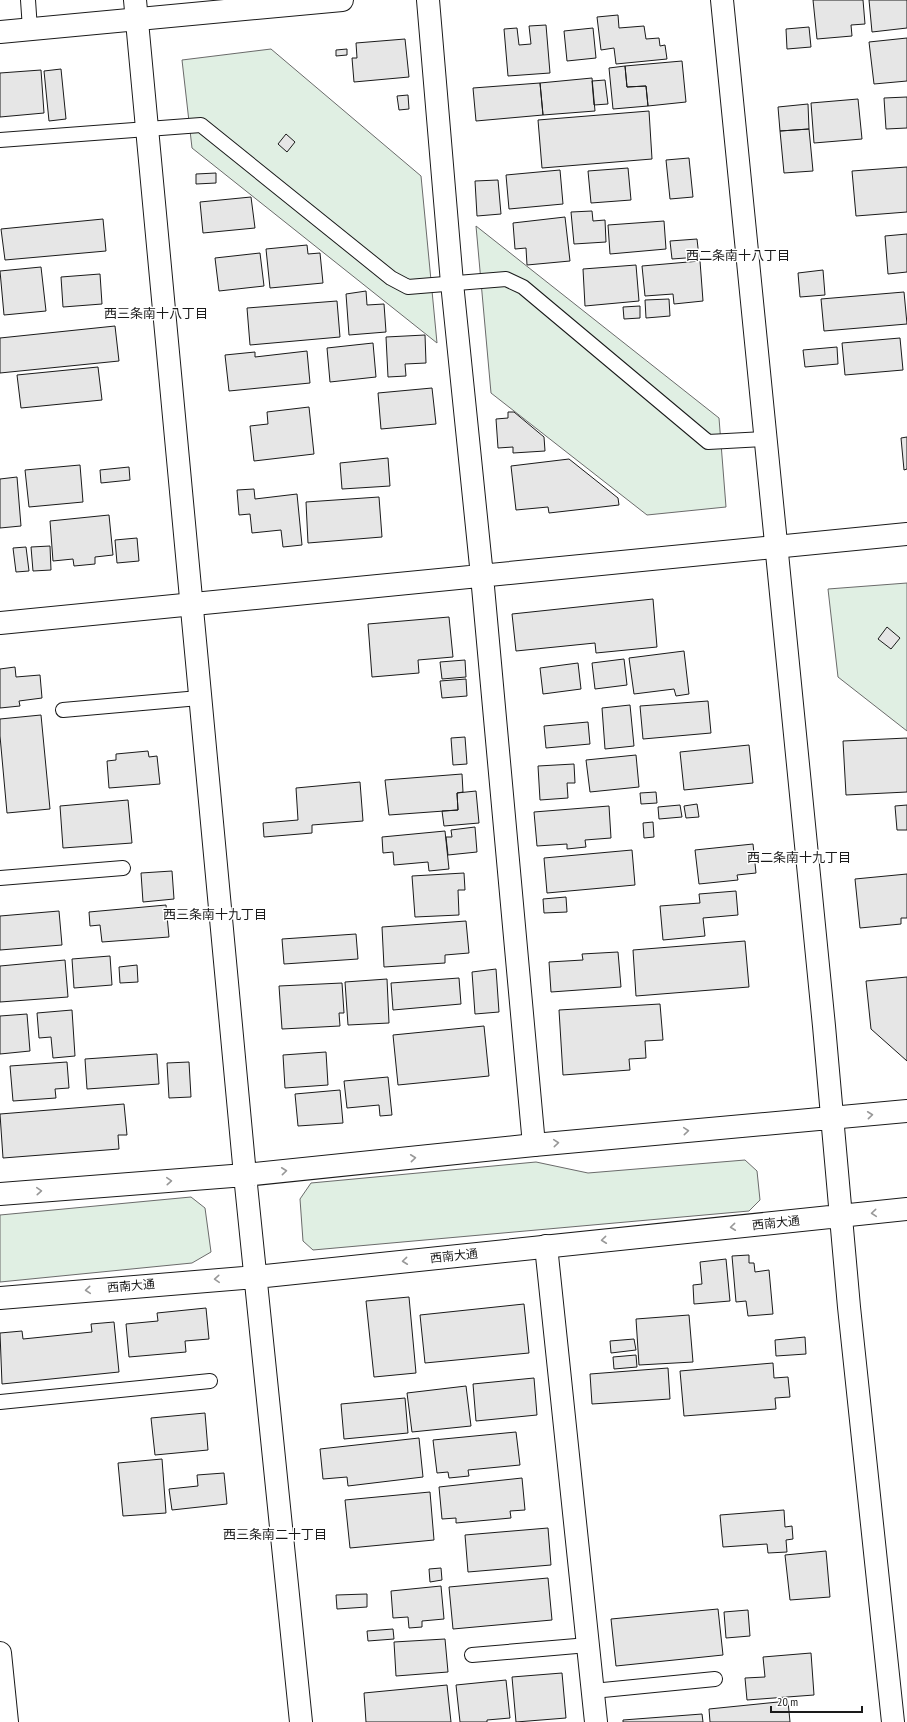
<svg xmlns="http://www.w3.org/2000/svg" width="907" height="1722" font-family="'PT Sans Narrow','Noto Sans JP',sans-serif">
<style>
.park{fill:#e0efe3;stroke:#6a6a6a}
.building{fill:#e6e6e6;stroke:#1a1a1a}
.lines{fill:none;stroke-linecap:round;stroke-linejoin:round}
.lane-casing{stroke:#1a1a1a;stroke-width:16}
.street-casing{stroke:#1a1a1a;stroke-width:24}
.secondary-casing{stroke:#1a1a1a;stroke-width:24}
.lane{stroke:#fff;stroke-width:14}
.street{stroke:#fff;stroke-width:22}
.secondary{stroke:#fff;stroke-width:22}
.oneway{stroke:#989898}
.labels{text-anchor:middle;stroke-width:3;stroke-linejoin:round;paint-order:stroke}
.street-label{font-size:12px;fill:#1a1a1a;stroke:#fff}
.neighbourhood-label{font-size:13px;fill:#1a1a1a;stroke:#fff}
</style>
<rect width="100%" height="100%" fill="#fff"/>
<path class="park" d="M271 49 421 176 437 343 192 148 182 60Z
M476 226 719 418 726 507 647 515 491 393Z
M907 583V731L838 677 828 589Z
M745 1160 757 1171 760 1200 749 1211 313 1250 303 1241 300 1199 311 1183 536 1162 588 1173Z
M191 1197 205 1208 211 1252 192 1263 0 1282V1215Z"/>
<path class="building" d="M813 0H863L865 24 851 25 852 36 817 39Z
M869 0H907V28L872 32Z
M618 15 619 28 644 26 646 39 659 38 660 46 665 45 667 59 616 64 614 48 601 50 597 17Z
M546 25 550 73 508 76 504 29 517 28 519 45 531 44 529 26Z
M809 27 811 47 787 49 786 29Z
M593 28 596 58 567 61 564 31Z
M907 38V81L874 84 869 42Z
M405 39 409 77 354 82 352 58H357L356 43Z
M347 49V55L336 56V50Z
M682 61 686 102 648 106 646 86 627 87 625 66Z
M625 66 627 87 646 86 648 106 613 109 609 68Z
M61 69 66 119 49 121 44 71Z
M41 70 44 113 0 117V73Z
M592 78 595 111 543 115 540 83Z
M605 80 608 104 594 105 592 81Z
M540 83 543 115 476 121 473 88Z
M408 95 409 109 399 110 397 96Z
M907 97V128L886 129 884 98Z
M858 99 862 139 814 143 811 103Z
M808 104 809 129 780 131 778 107Z
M649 111 652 159 542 168 538 120Z
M809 129 813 171 784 173 780 131Z
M286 134 295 142 287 152 278 144Z
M689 158 693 197 670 199 666 160Z
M907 167V212L856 216 852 171Z
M628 168 631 200 591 203 588 171Z
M560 170 563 204 509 209 506 175Z
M216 173V183L196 184V174Z
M498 180 501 214 477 216 475 181Z
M251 197 255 228 203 233 200 202Z
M592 211 593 221 605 220 606 242 574 244 571 212Z
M565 217 570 261 527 265 526 248 515 249 513 223Z
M103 219 106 251 5 260 1 229Z
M664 221 666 249 610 254 608 225Z
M907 234V272L888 274 885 236Z
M697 239 699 257 672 259 670 241Z
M307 245 308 254 320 253 323 283 270 288 266 249Z
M260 253 264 286 219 291 215 258Z
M700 261 703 301 674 304 673 294 645 296 642 266Z
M636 265 639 301 585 306 583 269Z
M41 267 46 311 4 315 0 271Z
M823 270 825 295 800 297 798 273Z
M100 274 102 304 63 307 61 277Z
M366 291 367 305 384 304 386 332 349 335 346 294Z
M904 292 907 324 824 331 821 299Z
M669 299 670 316 646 318 645 300Z
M337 301 340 337 250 345 247 308Z
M640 306V318L624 319 623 307Z
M115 326 119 361 0 373V338Z
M425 335 426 363 405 364 406 376 388 377 386 337Z
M900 338 903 370 845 375 842 343Z
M373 343 376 377 330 382 327 348Z
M837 347 838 364 805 367 803 350Z
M307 351 310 383 229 391 225 355 255 352V357Z
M98 367 102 400 21 408 17 375Z
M432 388 436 424 381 429 378 393Z
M309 407 314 454 254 461 250 426 268 424 267 412Z
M508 412H514L544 437 545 451 513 453V447L498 448 496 419 508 418Z
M907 437V469L904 470 901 438Z
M388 458 390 486 342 489 340 463Z
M569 459 618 498 619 505 549 513 548 507 516 510 511 466Z
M80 465 83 502 29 507 25 470Z
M129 467 130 480 101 483 100 470Z
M17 477 21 526 0 528V479Z
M254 489 255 499 297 494 302 545 283 547 281 530 252 533 250 514 239 515 237 490Z
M379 497 382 537 308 543 306 502Z
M109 515 113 555 95 557V564L74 566 73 559 53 561 50 521Z
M137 538 139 561 117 563 115 540Z
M50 546 51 570 33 571 31 547Z
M26 547 29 571 16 572 13 548Z
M653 599 657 647 596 653 595 643 516 651 512 614Z
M449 617 453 657 418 660 419 673 372 677 368 624Z
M887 627 900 638 891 649 878 639Z
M684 651 689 694 676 696 674 689 634 694 629 658Z
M624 659 627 685 595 689 592 663Z
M465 660 466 677 442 679 440 662Z
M578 663 581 689 543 694 540 668Z
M15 667 16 677 40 675 42 698 19 701 20 706 0 708V669Z
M466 679 467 696 442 698 440 681Z
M708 701 711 733 643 739 640 706Z
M630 705 634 746 605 749 602 708Z
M41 715 50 809 7 813 0 736V719Z
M588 722 590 744 546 748 544 726Z
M465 737 467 764 453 765 451 738Z
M907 738V792L846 795 843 741Z
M749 745 753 783 684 790 680 752Z
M148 751 149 757 157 756 160 784 109 788 107 761 116 760V754Z
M636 755 639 787 590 792 586 760Z
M574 764 575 783H567L568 798 540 800 538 766Z
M462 774 463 792 457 793 458 810 389 815 385 780Z
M360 782 363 821 312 825V833L264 837 263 823 298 820 296 788Z
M476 791 479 823 444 826 442 811 458 810 457 793Z
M656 792 657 803 641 804 640 793Z
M128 800 132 843 63 848 60 806Z
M697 804 699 817 686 818 684 806Z
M680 805 682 817 659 819 658 807Z
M907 805V830H897L895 806Z
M609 806 611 838 585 840 586 847 567 849V844L537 846 534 812Z
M653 822 654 837 644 838 643 823Z
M475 827 477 852 448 855 446 837H452L451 830Z
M445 831 449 869 429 871 428 862 394 865 393 852 383 853 382 837Z
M753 844 756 873 737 875 738 880 699 884 695 850Z
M632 850 635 885 547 893 544 858Z
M172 871 174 899 143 902 141 873Z
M464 873 465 890H458L459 915 415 917 412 876Z
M907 874V918H901V924L860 928 855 879Z
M736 891 738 915 703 918 705 936 663 940 660 906 700 903 699 894Z
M566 897 567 912 544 913 543 899Z
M166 905 169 937 102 942 100 925 90 926 89 912Z
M59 911 62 945 0 950V916Z
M466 921 469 953 445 955V963L384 967 382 927Z
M356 934 358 959 284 964 282 939Z
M745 941 749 987 636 996 633 950Z
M618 952 621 987 551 992 549 962 583 960 582 954Z
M110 956 112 985 74 988 72 959Z
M65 960 68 997 0 1002V966Z
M137 965 138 982 120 983 119 967Z
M496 969 499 1012 475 1014 472 972Z
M907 977V1061L871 1029 866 981Z
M459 978 461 1004 393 1010 391 983Z
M387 979 389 1023 348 1025 345 982Z
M342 983 344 1013H339L340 1026 282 1029 279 986Z
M660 1004 663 1040 645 1041 646 1058 629 1059 630 1070 563 1075 559 1010Z
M72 1010 75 1056 53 1058 51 1037 39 1038 37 1013Z
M27 1014 30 1051 0 1054V1016Z
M484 1026 489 1076 398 1085 393 1035Z
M326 1052 328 1085 285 1088 283 1055Z
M157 1054 159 1084 87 1089 85 1059Z
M67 1062 69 1088 55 1089 56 1098 13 1101 10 1066Z
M189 1062 191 1097 169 1098 167 1063Z
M388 1077 392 1115 380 1116 379 1105 347 1108 344 1081Z
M340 1090 343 1123 298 1126 295 1094Z
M124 1104 127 1135H118L119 1149 3 1158 0 1114Z
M749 1255V1263H754L755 1272 769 1270 773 1314 748 1316 746 1301 736 1302 732 1256Z
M726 1259 730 1301 694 1304 693 1285 702 1284 700 1262Z
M409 1297 416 1373 374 1377 366 1301Z
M524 1304 529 1353 425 1363 420 1315Z
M206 1308 209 1339 185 1341 186 1352 129 1357 126 1324 158 1321 157 1313Z
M689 1315 693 1362 639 1365 636 1319Z
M114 1322 119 1372 2 1384 0 1333 22 1331 23 1339 92 1332 91 1324Z
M805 1337 806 1354 776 1356 775 1340Z
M634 1339 636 1350 611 1353 610 1341Z
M636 1355 637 1367 614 1369 613 1357Z
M773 1363 774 1378 788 1377 790 1397 775 1398 776 1409 684 1416 680 1371Z
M668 1368 670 1399 592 1404 590 1374Z
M534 1378 537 1415 476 1421 473 1384Z
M466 1386 471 1426 412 1432 407 1393Z
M405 1398 408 1433 344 1439 341 1404Z
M205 1413 208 1450 155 1455 151 1418Z
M516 1432 520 1465 468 1470 469 1476 449 1478 448 1472 437 1473 433 1440Z
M419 1438 423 1477 348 1486 347 1477 323 1479 320 1449Z
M162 1459 166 1513 123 1516 118 1463Z
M224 1473 227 1504 172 1510 169 1489 198 1486 197 1475Z
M522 1478 525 1510 510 1511 511 1518 456 1523V1518L442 1519 439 1487Z
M430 1492 434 1540 350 1548 345 1500Z
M784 1510 785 1527 792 1526 793 1539 786 1540 787 1552 768 1553 767 1544 723 1547 720 1515Z
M548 1528 551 1565 468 1572 465 1535Z
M826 1551 830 1597 790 1600 785 1555Z
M441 1568 442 1580 430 1582 429 1569Z
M548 1578 552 1620 453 1629 449 1587Z
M441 1586 444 1619 422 1621V1627L409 1628 408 1617 393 1618 391 1591Z
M367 1594V1607L337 1609 336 1595Z
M718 1609 723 1655 616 1666 611 1619Z
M748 1610 750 1636 726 1638 724 1612Z
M393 1629 394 1639 368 1641 367 1631Z
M445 1639 448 1672 396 1676 394 1642Z
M811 1653 814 1695 747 1700 745 1678 765 1677 763 1657Z
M562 1673 566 1718 516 1722 512 1677Z
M506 1680 510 1718 487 1720V1722H460L456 1685Z
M447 1685 451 1722H366L364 1693Z
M788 1701 790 1722H710L709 1709Z
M702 1714 703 1722H623V1720Z"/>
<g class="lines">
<defs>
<path id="lane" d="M28 0 30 29
M0 140 201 125 391 278 408 287 506 279 523 287 708 442 765 439
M63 710 199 698
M0 878 123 868
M0 1402 210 1381
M472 1655 588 1645
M593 1691 715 1679"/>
<path id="street" d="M428 0 452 283 482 576 534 1145
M0 32 342 0
M0 623 907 534
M546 1246 596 1722
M0 1653 7 1722"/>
<path id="secondary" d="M135 0 245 1175 301 1722
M722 0 824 1026 849 1307 893 1722
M0 1194 245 1175 534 1145 907 1111
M0 1298 256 1277 907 1209"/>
</defs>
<use href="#lane" class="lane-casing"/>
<use href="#street" class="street-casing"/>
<use href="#secondary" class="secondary-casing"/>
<use href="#lane" class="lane"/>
<use href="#street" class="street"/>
<use href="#secondary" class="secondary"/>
</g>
<defs><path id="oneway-chevron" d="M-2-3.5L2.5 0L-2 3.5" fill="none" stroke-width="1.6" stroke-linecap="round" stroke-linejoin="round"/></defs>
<g class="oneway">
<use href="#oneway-chevron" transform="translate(870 1115) rotate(-6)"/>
<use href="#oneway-chevron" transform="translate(686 1131) rotate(-5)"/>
<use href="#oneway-chevron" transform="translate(556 1143) rotate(-5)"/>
<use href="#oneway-chevron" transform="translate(413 1158) rotate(-6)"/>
<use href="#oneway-chevron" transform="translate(284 1171) rotate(-6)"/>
<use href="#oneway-chevron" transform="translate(169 1181) rotate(-4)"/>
<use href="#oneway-chevron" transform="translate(39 1191) rotate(-4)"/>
<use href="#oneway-chevron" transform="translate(874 1213) rotate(175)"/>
<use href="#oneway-chevron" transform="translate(733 1227) rotate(174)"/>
<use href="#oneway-chevron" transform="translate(604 1240) rotate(174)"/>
<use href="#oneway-chevron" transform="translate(405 1261) rotate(174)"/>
<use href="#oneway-chevron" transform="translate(217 1279) rotate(176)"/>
<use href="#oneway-chevron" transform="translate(88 1290) rotate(175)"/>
</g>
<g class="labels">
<g class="street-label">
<text transform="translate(776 1223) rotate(-6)" y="4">西南大通</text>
<text transform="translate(454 1256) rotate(-6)" y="4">西南大通</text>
<text transform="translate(131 1286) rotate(-5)" y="4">西南大通</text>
</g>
<g class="neighbourhood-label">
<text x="738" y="260">西二条南十八丁目</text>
<text x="156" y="318">西三条南十八丁目</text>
<text x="799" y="862">西二条南十九丁目</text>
<text x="215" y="919">西三条南十九丁目</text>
<text x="275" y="1539">西三条南二十丁目</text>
</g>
</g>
<path d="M771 1706v6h91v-6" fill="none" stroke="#1a1a1a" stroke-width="2"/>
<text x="777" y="1706" font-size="12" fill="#1a1a1a" stroke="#ffffff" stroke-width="3" paint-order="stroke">20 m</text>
</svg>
